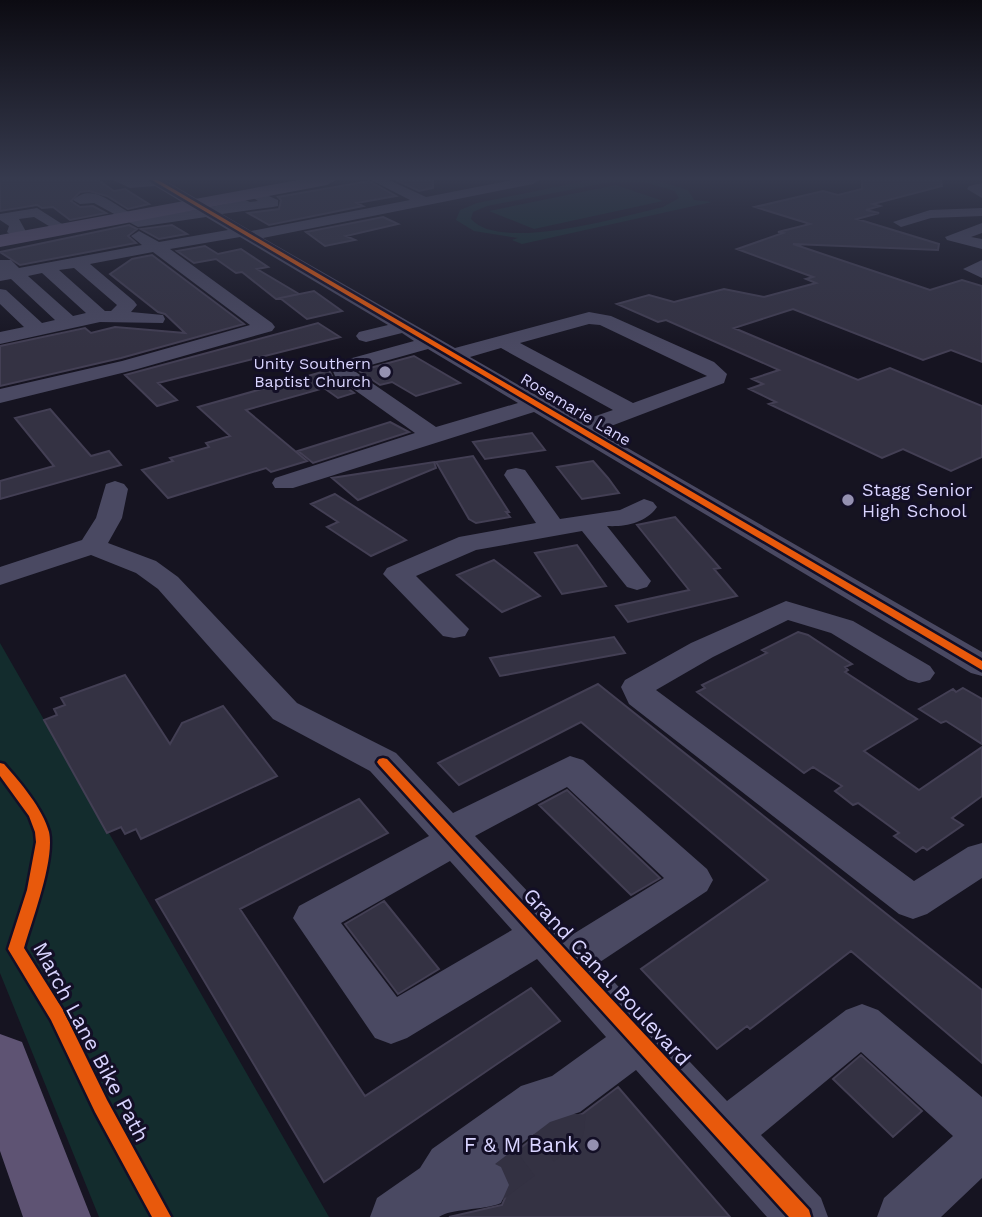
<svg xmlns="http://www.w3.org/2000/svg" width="982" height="1217" font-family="'Work Sans',sans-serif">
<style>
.green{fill:#132c2d;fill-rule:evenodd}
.building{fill:#343243;stroke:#433f54;stroke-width:2}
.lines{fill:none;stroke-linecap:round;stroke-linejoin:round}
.minor-tunnel{stroke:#333142;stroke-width:47;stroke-dasharray:47 24;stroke-linecap:butt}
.minor{fill:#4a4962;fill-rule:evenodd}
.major{fill:#5e5373;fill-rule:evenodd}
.cycleway-casing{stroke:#130f26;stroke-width:5}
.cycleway{fill:#e8590c;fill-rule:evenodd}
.poi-dot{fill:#9591b1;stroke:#130f26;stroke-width:2.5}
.labels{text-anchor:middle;stroke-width:6;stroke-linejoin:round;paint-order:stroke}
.far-poi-label{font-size:16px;fill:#d9d4ff;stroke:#130f26;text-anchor:end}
.far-street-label{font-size:16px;fill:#d9d4ff;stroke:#130f26}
.poi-label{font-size:18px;fill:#d9d4ff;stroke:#130f26;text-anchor:start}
.near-street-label{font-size:21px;fill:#d9d4ff;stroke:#130f26}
.near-poi-label{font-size:21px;fill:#d9d4ff;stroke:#130f26;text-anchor:end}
</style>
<rect width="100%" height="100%" fill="#161421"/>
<path class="green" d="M590 180H655L688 190 694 200 712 202 522 244 512 240 518 238 474 231 456 220 460 210 477 203ZM610 182H644L675 191 679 198 663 207C623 216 501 253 471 219L473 212 487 206Z
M616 185 663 201 534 229 489 211Z
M0 643 329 1217H99L0 973Z"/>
<path class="building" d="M0 180H98L114 191 125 189 149 204 128 209 107 196 89 191 80 192 71 201 80 207 93 206 106 213 70 220 53 207 42 208 37 205 0 211Z
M396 180H433V188L419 191Z
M862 180H941L942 186 873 204 880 206 866 210 879 213 857 219 939 244 938 250 793 244 930 290 962 280 982 286V362L951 350 923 360 793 309 734 328 858 380 890 368 982 406V457L951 471 903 449 882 458 769 404 776 402 749 389 763 384 752 379 779 370 666 320 658 322 617 304 649 295 674 302 724 289 764 297 816 283 806 279 813 277 737 249 783 233 778 232 810 224 755 207 823 191 838 195 862 189Z
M369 181 396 196 357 203 363 206 269 225 248 213 279 209 281 200 278 197Z
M383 217 398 224 346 236 355 240 325 246 306 232Z
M129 225 137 229 128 236 136 243 20 265 0 252Z
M172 225 187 234 159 239 141 229Z
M205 246 218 254 241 249 268 267 257 269 299 294 276 299 242 272 236 273 216 259 194 263 177 251Z
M152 255 244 324 121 358 0 386V346L85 328 91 333 115 327 185 333 165 314 158 312 110 274 132 259Z
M314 291 342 311 307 319 280 298Z
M318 323 340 337 158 383 177 400 157 406 125 375Z
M414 356 460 383 416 396 392 382 380 385 359 371Z
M329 370 333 378 354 393 338 398 324 388 246 410 307 461 271 472 266 468 168 498 142 470 173 461 170 458 209 447 206 443 230 436 198 407Z
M50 409 91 456 109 451 121 465 0 499V481L54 466 15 418Z
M390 422 409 432 313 463 298 451Z
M532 433 545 450 485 459 473 442Z
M473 456 509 512H506L510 517 476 523 469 519 436 462Z
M593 461 608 478 619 493 582 499 557 467Z
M434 462 436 468 358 500 332 478Z
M335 494 386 527 406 540 371 556 327 527 338 522 311 504Z
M675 517 720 568 714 569 737 596 628 622 616 606 689 590 637 525Z
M577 545 606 586 562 594 535 553Z
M494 560 516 577 540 596 502 612 457 575Z
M798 632 808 635 852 664 845 667 848 670 845 672 917 719 864 751 919 790 982 747V796L952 818 963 825 927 850 923 847 916 852 894 836 899 833 858 803 853 805 835 791 842 786 813 767 804 773 697 692 705 688 702 685 767 653 762 650Z
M614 637 625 653 500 676 490 658Z
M125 675 170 744 182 723 223 706 277 776 141 839 136 829 125 834 121 827 107 833 44 720 57 715 54 709 65 705 61 698Z
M598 684 982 990V1063L851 951 750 1029 747 1026 717 1049 641 969 768 880 581 722 459 785 438 763Z
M963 688 982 699V744L946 721 941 723 919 709 953 689 956 692Z
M567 790 660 878 631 895 539 805Z
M359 799 388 833 240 909 365 1096 531 988 560 1021 324 1182 156 900Z
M384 901 439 969 398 994 345 924Z
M861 1055 922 1111 893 1137 833 1079Z
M618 1087 730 1217H449L502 1205 511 1184 500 1164 551 1124 582 1114Z"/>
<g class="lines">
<path class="minor-tunnel" d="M483 1185 561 1127 562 1113"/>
<path class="minor" d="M113 180H164L211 207 230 203 221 197 228 193 250 202 258 201 246 193 253 189 278 200V206L273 207 222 214 251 231 410 200 371 180H389L426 197 512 180H540L533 184 263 238 455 348 589 312 611 316 714 362 727 374 724 383 598 431 982 652V676L971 673 534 412 293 488H275L272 483 275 478 415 433 335 376 331 367 334 363 414 341 402 333 366 342 359 340 356 336 359 332 388 325 240 237 170 249 272 323 275 327 272 331 134 370 0 403V389L122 361 250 325 153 252 90 264 134 301 137 305 131 312 163 315 165 319 163 323 100 322 0 344V332L24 327 0 304V289L6 290 42 323 55 320 11 279 0 281V260H11L19 268 142 245 131 236 139 231 159 242 228 230 206 217 138 227 94 203 80 204 73 200C96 180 117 211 139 216 149 219 182 211 195 210L155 186 130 188ZM74 268 117 305 111 311H105L59 270ZM42 273 86 313 73 316 28 276ZM589 324 600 325 707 376 633 403 520 343ZM501 348 613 410 581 421 470 357ZM428 349 518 403 436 427 353 370Z
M982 183V198L967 189 969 186Z
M37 208 70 229 62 234 34 217 19 219 29 237 21 242 7 232 9 226 0 220V214Z
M982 208V216L931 218 901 227 893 222 930 210Z
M982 223V233L971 237 982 239V249L947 240 945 237Z
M982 260V278L963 269Z
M516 468 525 470 560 519 620 510 644 499 653 502 657 507C646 523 625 527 607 526L651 581 647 587 637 590 627 587 582 531 476 550 416 576 469 629 465 636 454 638 443 636 383 574 387 568 459 537 536 523 504 475 507 470Z
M115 481 124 484 128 489 122 518 108 543 156 561 178 577 297 703 396 753 453 813 570 756 583 760 707 869 713 880 707 891 597 964 727 1101 846 1010 862 1004 878 1010 982 1097V1178L941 1217H877L884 1198 953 1136 861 1052 761 1135 821 1198 828 1217H767L636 1070 580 1112 550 1122 495 1164 501 1167 509 1185 501 1203C482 1211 451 1208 439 1217H370L377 1198 420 1168 432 1149 521 1086 552 1076 606 1037 537 959 407 1038 391 1044 375 1038 293 918 299 906 429 836 370 771 273 719 158 589 136 573 91 555 0 585V567L82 540 96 518 106 484ZM567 787 664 878 570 936 475 836ZM450 861 512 930 397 997 341 923Z
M786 601 853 621 930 666 935 673 930 680 919 683 908 680 831 633 788 620 713 657 656 690 914 881 968 847 982 843V878L927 914 913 919 899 914 629 704 621 687 625 680 691 643Z"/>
<path class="major" d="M298 180H336L327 185 0 247V235Z
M0 1034 22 1042 91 1217H23L0 1151Z"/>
<defs>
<path id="cycleway" d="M152 180H158L982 661V670Z
M383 758 387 759 809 1210 811 1217H789L379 765 377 762 379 759Z
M0 763 4 764C20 782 43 809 49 832 55 860 32 920 24 948L63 1010 107 1100 171 1217H152L95 1112 51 1020 8 949 27 890 36 842 35 832 29 816 0 776Z"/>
</defs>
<use href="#cycleway" class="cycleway-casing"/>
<use href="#cycleway" class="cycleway"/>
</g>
<linearGradient id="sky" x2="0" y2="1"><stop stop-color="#0c0b12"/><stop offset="0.51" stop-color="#363a4e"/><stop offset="1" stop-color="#363a4e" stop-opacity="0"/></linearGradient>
<rect width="982" height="350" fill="url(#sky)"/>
<g class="poi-dot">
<circle cx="385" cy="372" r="7"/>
<circle cx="848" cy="500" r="7"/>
<circle cx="593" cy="1145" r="7"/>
</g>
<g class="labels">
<g class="far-poi-label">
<text x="371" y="369">Unity Southern<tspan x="371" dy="18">Baptist Church</tspan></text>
</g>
<g class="far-street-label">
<text transform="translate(576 409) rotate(31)" y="6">Rosemarie Lane</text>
</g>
<g class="poi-label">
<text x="862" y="496">Stagg Senior<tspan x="862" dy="21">High School</tspan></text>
</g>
<g class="near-street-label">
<text transform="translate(607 977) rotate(47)" y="7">Grand Canal Boulevard</text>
<text transform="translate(91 1042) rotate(62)" y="7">March Lane Bike Path</text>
</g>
<g class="near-poi-label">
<text x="579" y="1152">F &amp; M Bank</text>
</g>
</g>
</svg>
